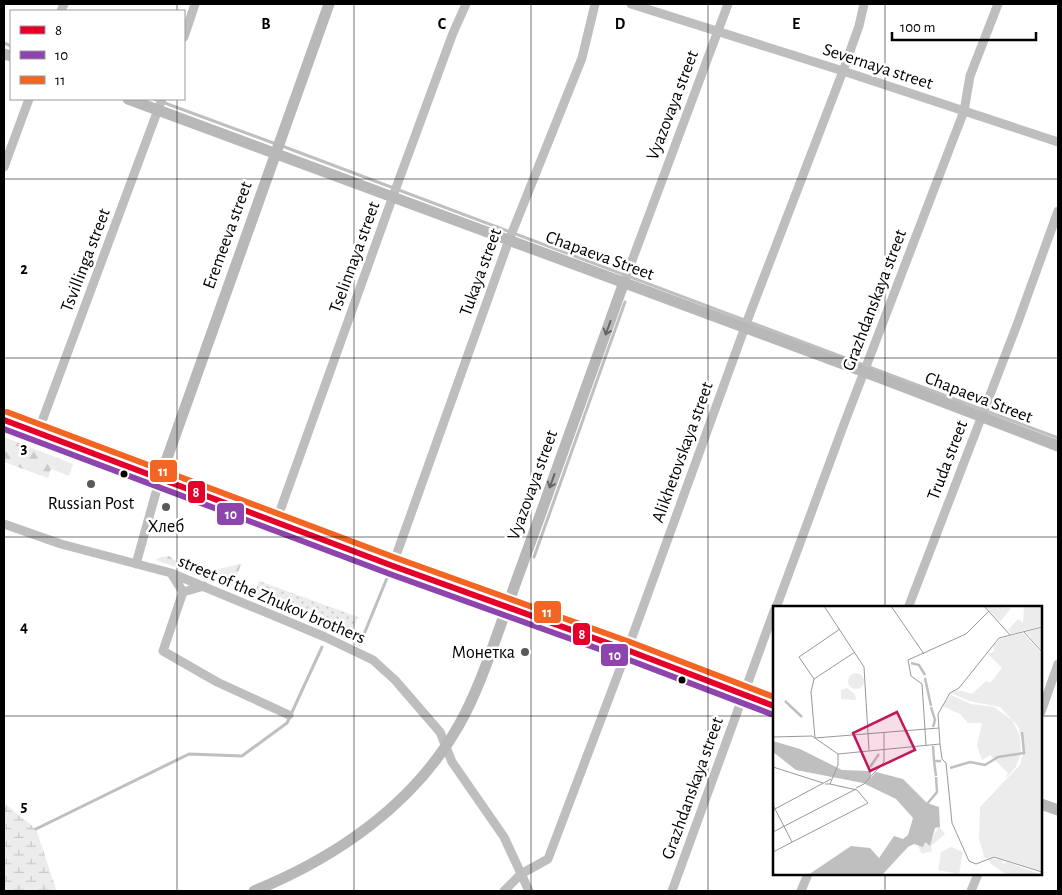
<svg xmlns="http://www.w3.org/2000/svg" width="1062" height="895" font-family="'Alegreya Sans',sans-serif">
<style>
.grass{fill:url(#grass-dots)}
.forest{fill:url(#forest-firs)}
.wetland{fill:url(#wetland-marsh)}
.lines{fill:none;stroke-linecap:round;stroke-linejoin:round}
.stream{stroke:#bfbfbf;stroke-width:3}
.street{stroke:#bebebe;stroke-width:9}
.secondary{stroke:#b8b8b8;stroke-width:11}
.bus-1-casing{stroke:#fff;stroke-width:10}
.bus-2-casing{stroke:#fff;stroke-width:10}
.bus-3-casing{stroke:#fff;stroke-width:10}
.bus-1{stroke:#e4002b;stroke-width:6}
.bus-2{stroke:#8e44ad;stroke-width:6}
.bus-3{stroke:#f26522;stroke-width:6}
.oneway{stroke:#656565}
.grid{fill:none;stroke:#000;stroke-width:1;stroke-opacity:0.55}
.bus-dot{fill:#000;stroke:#fff;stroke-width:2}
.poi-dot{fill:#595959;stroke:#fff;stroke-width:2}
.labels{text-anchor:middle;stroke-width:5;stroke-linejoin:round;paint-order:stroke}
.street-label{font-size:18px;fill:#000;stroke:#fff}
.poi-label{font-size:18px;fill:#000;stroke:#fff}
.inset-river{fill:none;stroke:#bfbfbf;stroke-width:2.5}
.inset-road{fill:none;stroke:#999;stroke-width:1}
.view{fill:#c2185b;fill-opacity:0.15;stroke:#c2185b;stroke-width:2.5}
.inset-edge{fill:none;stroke:#000;stroke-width:2.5}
.grid-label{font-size:16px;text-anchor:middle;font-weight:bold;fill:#000;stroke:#fff;stroke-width:5;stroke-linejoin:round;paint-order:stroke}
.line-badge{stroke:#fff;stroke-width:2}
.badge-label{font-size:14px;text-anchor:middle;font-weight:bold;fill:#fff}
</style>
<defs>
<pattern id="grass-dots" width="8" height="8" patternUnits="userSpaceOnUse" patternTransform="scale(1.25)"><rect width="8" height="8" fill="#ececec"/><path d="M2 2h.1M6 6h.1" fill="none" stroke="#c9c9c9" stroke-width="1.8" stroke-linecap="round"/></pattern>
<pattern id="forest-firs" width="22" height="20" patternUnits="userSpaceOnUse" patternTransform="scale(1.25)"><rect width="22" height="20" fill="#ececec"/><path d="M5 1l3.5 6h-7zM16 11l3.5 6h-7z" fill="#c9c9c9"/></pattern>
<pattern id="wetland-marsh" width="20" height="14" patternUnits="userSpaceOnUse" patternTransform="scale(1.25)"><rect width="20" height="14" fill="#ececec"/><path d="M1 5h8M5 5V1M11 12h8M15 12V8" fill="none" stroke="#c9c9c9"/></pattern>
</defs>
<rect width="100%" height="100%" fill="#fff"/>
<path class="grass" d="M259 581 358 617 352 631 254 594Z"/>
<path class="forest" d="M4 437 73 464 69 476 51 469 48 478 4 462Z
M169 556 174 560 209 571 241 564 233 586 155 560 161 557Z"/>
<path class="wetland" d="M4 803 36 829 56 889 55 891H4Z"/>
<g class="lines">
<path class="stream" d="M4 43 11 46
M154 99 276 144
M282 146 1058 438
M322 531 446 577
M534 557 625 302
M360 644 387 578
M36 829 189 754 242 756 287 723 322 647"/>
<path class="street" d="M631 4 843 71 1058 142
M61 11 64 4
M184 37 195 4
M4 167 29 99
M624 282 728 4
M38 432 162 99
M276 522 393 196 453 33 466 4
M4 524 61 544 171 573 325 637 373 660 395 680 440 732 452 762 504 837 529 891
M397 553 509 240 582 58 595 4
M136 564 160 478
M171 573 183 592
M204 586 183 592 163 651 217 682 289 715
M776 608 844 424 964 111 970 76 998 4
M908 608 1018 322 1058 211
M1041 712 1058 664
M504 891 521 874 548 859 631 640 749 316 843 71 859 26 864 4
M672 891 774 611
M801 891 808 874
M971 891 978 874"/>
<path class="secondary" d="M4 54 11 56
M128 99 865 372 1058 446
M4 420 393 566 627 650 774 706
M160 478 329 4
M1041 804 1058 810
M254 891C337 857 414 804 459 725 476 695 488 660 500 627 510 598 521 568 532 538 562 453 593 368 624 282"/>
<defs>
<path id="bus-1" d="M4 420 393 566 627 650 774 706"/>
<path id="bus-2" d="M4 429 390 574 624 658 771 714"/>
<path id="bus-3" d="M7 412 396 558 630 642 774 697"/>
</defs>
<use href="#bus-1" class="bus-1-casing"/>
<use href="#bus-2" class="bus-2-casing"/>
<use href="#bus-3" class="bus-3-casing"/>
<use href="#bus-1" class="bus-1"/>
<use href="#bus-2" class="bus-2"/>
<use href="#bus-3" class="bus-3"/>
</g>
<defs><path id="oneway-shaft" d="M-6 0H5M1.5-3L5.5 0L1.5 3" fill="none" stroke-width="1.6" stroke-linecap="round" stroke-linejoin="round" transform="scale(1.25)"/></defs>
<g class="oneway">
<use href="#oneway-shaft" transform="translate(608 328) rotate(110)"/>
<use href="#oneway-shaft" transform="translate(552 481) rotate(110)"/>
</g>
<path class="grid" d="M177 4V11M354 4V891M531 4V891M708 4V891M885 4V608M177 99V891M4 179H1058M4 358H1058M4 537H1058M4 716H774M1041 716H1058M885 874V891"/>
<g class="bus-dot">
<circle cx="124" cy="474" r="4.5"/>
<circle cx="682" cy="680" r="4.5"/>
</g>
<g class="poi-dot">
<circle cx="91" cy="484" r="5"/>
<circle cx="166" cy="507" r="5"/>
<circle cx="525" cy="652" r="5"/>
</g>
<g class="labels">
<g class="street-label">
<text transform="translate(878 66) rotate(18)" y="6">Severnaya street</text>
<text transform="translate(672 105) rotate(-69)" y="6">Vyazovaya street</text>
<text transform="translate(227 235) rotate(-70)" y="6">Eremeeva street</text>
<text transform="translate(600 255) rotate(20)" y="6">Chapaeva Street</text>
<text transform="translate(354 257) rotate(-70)" y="6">Tselinnaya street</text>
<text transform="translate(85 260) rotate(-69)" y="6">Tsvillinga street</text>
<text transform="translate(480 272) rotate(-70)" y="6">Tukaya street</text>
<text transform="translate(874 300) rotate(-69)" y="6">Grazhdanskaya street</text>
<text transform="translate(979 397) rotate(21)" y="6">Chapaeva Street</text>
<text transform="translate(682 452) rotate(-70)" y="6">Alikhetovskaya street</text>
<text transform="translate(947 460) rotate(-69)" y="6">Truda street</text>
<text transform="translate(532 485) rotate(-70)" y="6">Vyazovaya street</text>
<text transform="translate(272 599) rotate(23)" y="6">street of the Zhukov brothers</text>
<text transform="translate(692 788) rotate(-70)" y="6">Grazhdanskaya street</text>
</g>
<g class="poi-label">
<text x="91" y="509">Russian Post</text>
<text x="166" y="532">Хлеб</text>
<text x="515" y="658" text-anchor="end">Монетка</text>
</g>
</g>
<g transform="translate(773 606)">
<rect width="269" height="269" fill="#fff"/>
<path d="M212 0 238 2 227 16 235 24 245 13 250 17 251 0H269V20L238 28ZM269 22V45L253 26ZM250 27 269 48V265L221 250 212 253 206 233 207 201 247 159 251 142 245 120 227 101 196 95 178 87 186 84 199 88 213 75 217 77 229 62 215 48 221 45 220 40 227 33ZM178 89 198 98 221 101 239 114 247 130 248 148 243 161 232 173 235 167 217 149 209 154 204 140 209 117H195L187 108 169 100ZM218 252 229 254 230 258 234 256 269 269H234L218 258 215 253Z" fill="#ececec"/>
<path d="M166 220 172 228 158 240 159 245 149 248 145 240 152 236 155 239Z" fill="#ececec"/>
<path d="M75 75a8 8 0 1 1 16 0a8 8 0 1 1-16 0ZM74 82 82 88 83 94 68 93V84Z" fill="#ececec"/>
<path d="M178 241 190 246 186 268 165 264 168 246Z" fill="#ececec"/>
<path d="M0 135 27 143 69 164 98 165V172L103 166 130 173 154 197 166 201 167 221 162 222 157 240 152 236 150 241 141 238 135 241 109 269H35L78 240 97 242 106 252 121 230 130 233 135 229 140 212 123 193 90 177 23 164 0 146Z" fill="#bfbfbf"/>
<path class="inset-river" d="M138 57 146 59 152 69M152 72 158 100M12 95 29 111M158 101 162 114 160 121M160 140 161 155M97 161 106 148M177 162 197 156 212 159 225 151 251 147 249 126M163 170 161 155H168M154 198 164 186 163 171"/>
<path class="inset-road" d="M51 0 91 61 96 144M118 0 151 48M211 0 237 29M67 23 26 51 41 73 38 86 42 132 166 122M251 26 269 46M41 73 82 46M0 131 39 130 65 148M167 138 169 153 173 157 179 217 196 255 203 258 221 251 269 266M153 139 149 78 138 70 135 54 193 28 216 5M65 148 167 138 165 108 177 87 186 82 226 32 269 21M0 161 50 177M52 178H57L65 159V148M83 182 91 178 111 156V127M0 199 19 236M0 204 58 173M0 226 83 183M0 246 95 197 84 184 57 178"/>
<path class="view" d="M124 106 142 144 97 165 80 127Z"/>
<rect width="269" height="269" class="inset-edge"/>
</g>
<g class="grid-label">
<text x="266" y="29">B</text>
<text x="442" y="29">C</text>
<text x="620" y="29">D</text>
<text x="796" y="29">E</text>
<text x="24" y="274">2</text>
<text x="24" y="453">3</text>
<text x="24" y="632">4</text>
<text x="24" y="811">5</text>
</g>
<g class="line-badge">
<rect x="149" y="459" width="29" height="24" rx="5" fill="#f26522"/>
<rect x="187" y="480" width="19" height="24" rx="5" fill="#e4002b"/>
<rect x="216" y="502" width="29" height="24" rx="5" fill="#8e44ad"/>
<rect x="533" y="600" width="29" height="24" rx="5" fill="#f26522"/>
<rect x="572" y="622" width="19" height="24" rx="5" fill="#e4002b"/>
<rect x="600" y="643" width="29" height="24" rx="5" fill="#8e44ad"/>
</g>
<g class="badge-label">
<text x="163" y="476">11</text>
<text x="196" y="497">8</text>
<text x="231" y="519">10</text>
<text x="547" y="617">11</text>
<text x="582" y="639">8</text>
<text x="615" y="660">10</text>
</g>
<rect width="1062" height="895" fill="none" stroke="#000000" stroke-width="10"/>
<rect x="10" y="10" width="175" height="90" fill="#ffffff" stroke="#999999"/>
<rect x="20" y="26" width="25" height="8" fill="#e4002b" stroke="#999999"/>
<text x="55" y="35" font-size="15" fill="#000000">8</text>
<rect x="20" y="51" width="25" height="8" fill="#8e44ad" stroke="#999999"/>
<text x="55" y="60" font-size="15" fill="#000000">10</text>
<rect x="20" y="76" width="25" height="8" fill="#f26522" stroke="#999999"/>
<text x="55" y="85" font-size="15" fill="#000000">11</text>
<path d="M892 32v8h144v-8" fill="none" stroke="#000000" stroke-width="2.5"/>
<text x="900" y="32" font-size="15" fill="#000000" stroke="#ffffff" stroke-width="4" paint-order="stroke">100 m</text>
</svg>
